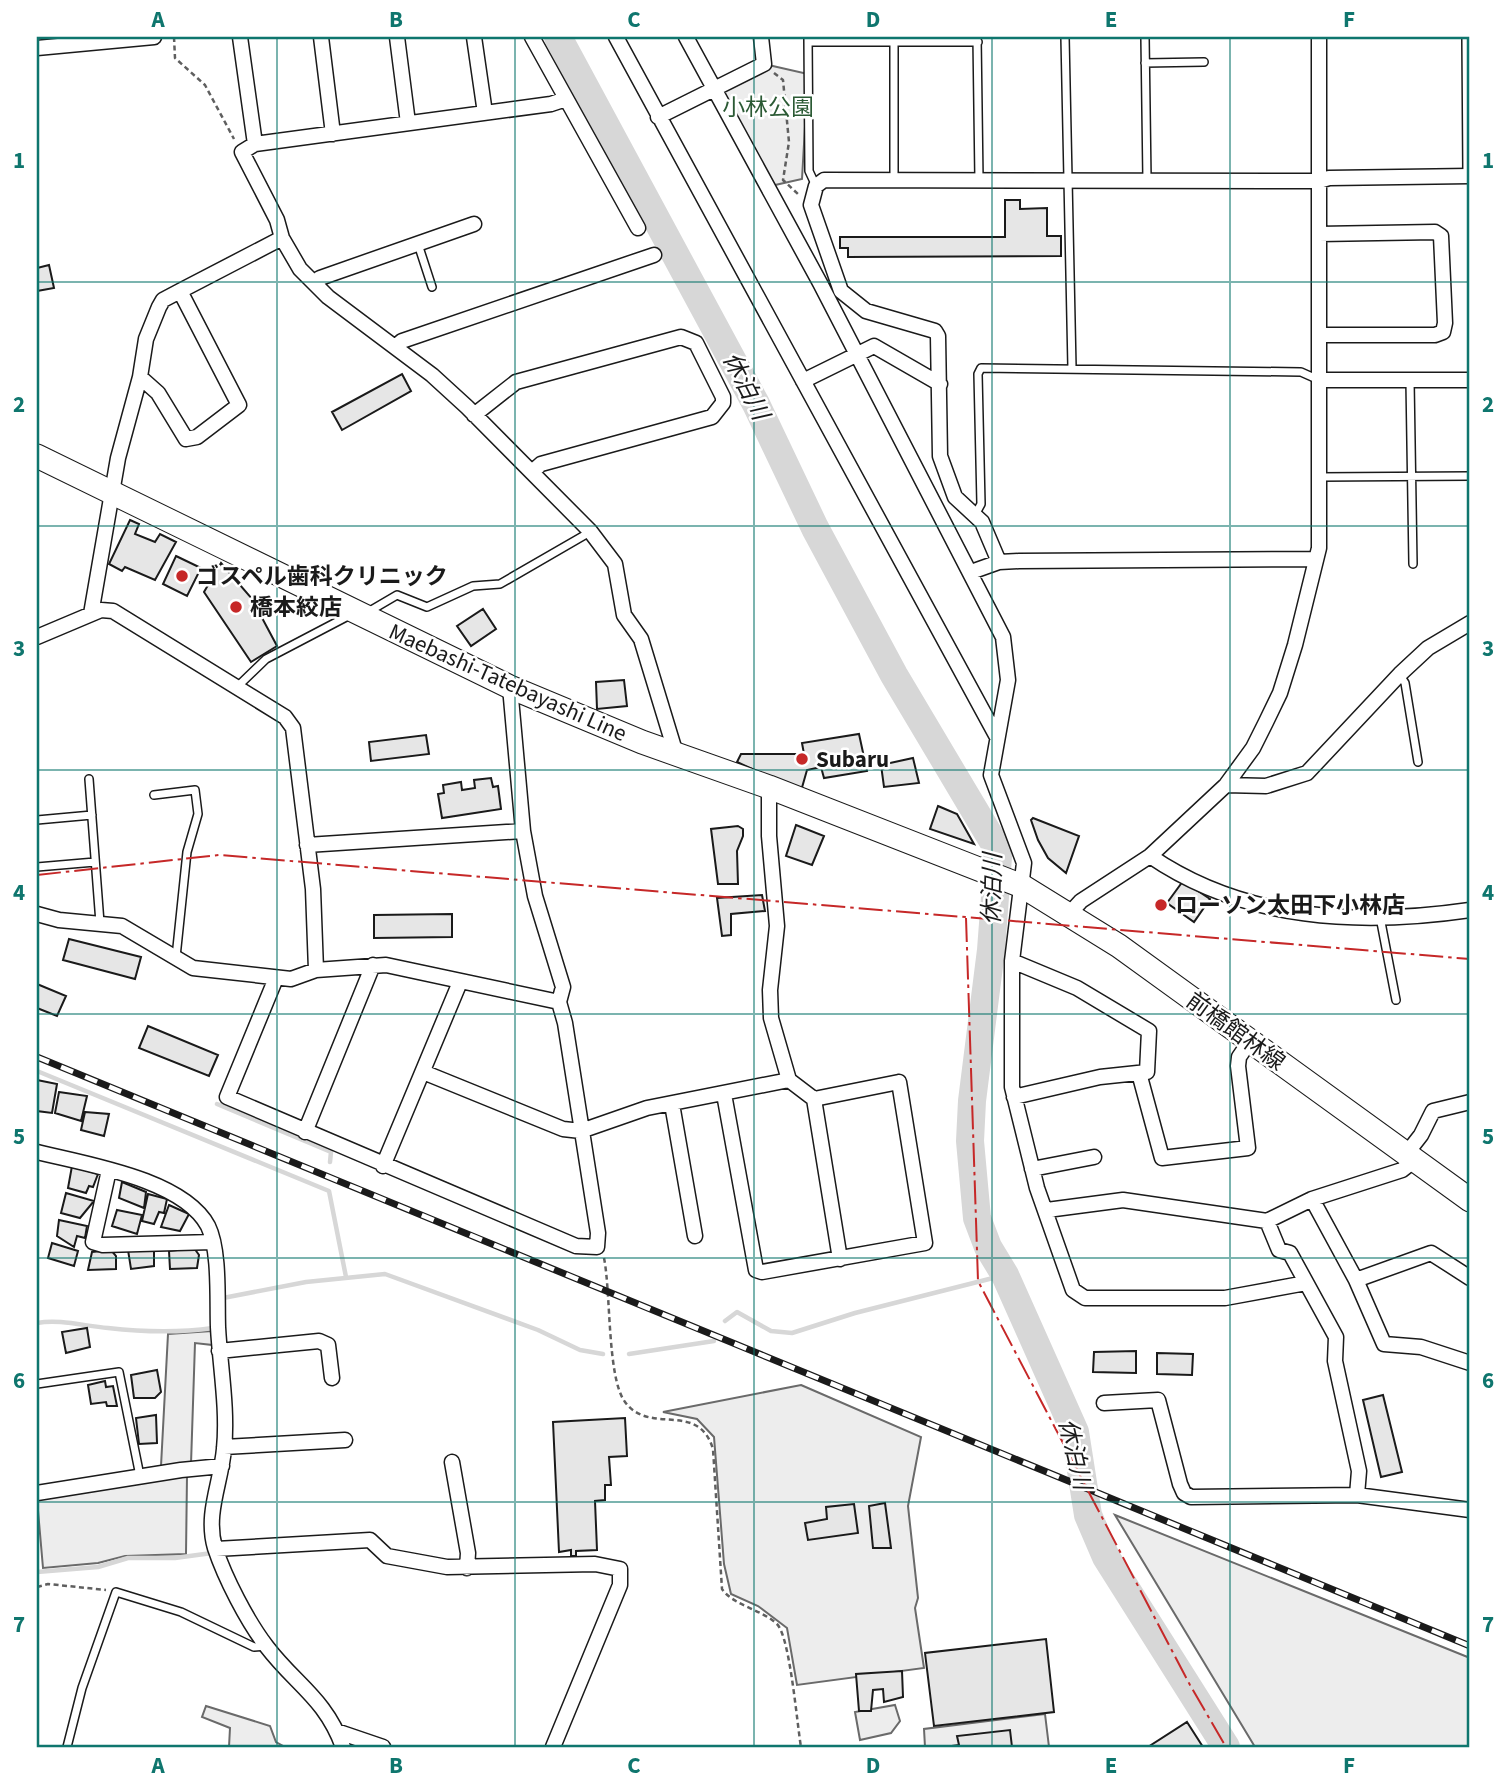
<svg xmlns="http://www.w3.org/2000/svg" width="1507" height="1784" font-family="'Source Sans 3','Noto Sans JP',sans-serif">
<style>
.built{fill:#ededed;stroke:#6a6a6a;stroke-width:2}
.lines{fill:none;stroke-linecap:round;stroke-linejoin:round}
.stream{stroke:#d7d7d7;stroke-width:4.5}
.river{stroke:#d7d7d7;stroke-width:28}
.building{fill:#e6e6e6;stroke:#1a1a1a;stroke-width:2}
.lane-casing{stroke:#1a1a1a;stroke-width:10}
.street-casing{stroke:#1a1a1a;stroke-width:17}
.primary-casing{stroke:#1a1a1a;stroke-width:25}
.path{stroke:#5f5f5f;stroke-width:2.5;stroke-dasharray:5 3.5;stroke-linecap:butt}
.lane{stroke:#fff;stroke-width:7}
.street{stroke:#fff;stroke-width:14}
.primary{stroke:#fff;stroke-width:23}
.rail-casing{stroke:#1a1a1a;stroke-width:7}
.rail{stroke:#fff;stroke-width:4.5;stroke-dasharray:13;stroke-linecap:butt}
.power{stroke:#c62828;stroke-width:2;stroke-dasharray:24 5 3.5 5;stroke-linecap:butt}
.grid{fill:none;stroke:#0f766e;stroke-width:2;stroke-opacity:0.55}
.poi-dot{fill:#c62828;stroke:#fff;stroke-width:2.5}
.labels{text-anchor:middle;stroke-width:5;stroke-linejoin:round;paint-order:stroke}
.park-label{font-size:23px;fill:#2b5a34;stroke:#fff}
.poi-label{font-size:23px;font-weight:bold;fill:#1a1a1a;stroke:#fff;text-anchor:start}
.street-label{font-size:23px;fill:#1a1a1a;stroke:#fff}
.water-label{font-size:24px;font-style:italic;fill:#1a1a1a;stroke:#fff}
.neatline{fill:none;stroke:#0f766e;stroke-width:2.5}
.grid-label{font-size:23px;text-anchor:middle;font-weight:bold;fill:#0f766e}
</style>
<rect width="100%" height="100%" fill="#fff"/>
<path class="built" d="M764 64 808 74 802 179 766 187 714 89Z
M212 1331 213 1345 195 1343 191 1464 161 1466 168 1334Z
M801 1385 921 1437 908 1506 918 1598 915 1608 924 1668 797 1685 787 1628 758 1606 731 1594 724 1564 714 1437 697 1419 663 1412Z
M187 1476 186 1554 125 1556 98 1563 43 1568 37 1499Z
M1115 1515 1470 1658V1747H1255Z
M895 1705 900 1721 891 1733 860 1740 855 1712Z
M206 1706 270 1726 276 1742 285 1747H229L230 1728 202 1717Z
M1045 1714 1049 1747H925L924 1729Z"/>
<g class="lines">
<path class="stream" d="M37 1071 329 1191 346 1277
M217 1104 331 1152 330 1162
M223 1298 306 1282 385 1274 538 1330 580 1350 603 1354
M725 1321 737 1312 771 1331 792 1333 855 1313 1005 1275
M37 1323C60 1319 84 1326 108 1328 143 1332 178 1333 213 1328
M629 1354 714 1341
M37 1572 98 1567 128 1558H175L212 1553"/>
<path class="river" d="M558 37 756 404 815 528 894 675 994 843 998 857 991 950 972 1101 970 1141 977 1218 988 1247 1005 1275 1075 1432 1088 1515 1106 1557 1226 1747"/>
</g>
<path class="building" d="M1005 200H1020V209L1047 208V236H1061V256L848 257V248H840V237H1005Z
M49 265 54 288 37 291V268Z
M402 374 411 391 342 430 332 412Z
M130 520 139 524 135 534 155 542 160 534 176 542 155 580 125 567 122 571 109 564Z
M176 556 201 568 187 596 163 584Z
M221 563 265 614 261 616 277 646 251 662 204 592Z
M483 609 496 629 471 646 457 626Z
M624 680 627 706 597 709 596 682Z
M859 734 867 771 824 778 821 767 807 770 801 791 737 762 741 754H804L802 743Z
M426 735 429 754 371 761 369 742Z
M913 758 919 783 884 787 881 765Z
M491 778 493 787 498 786 501 809 442 818 438 794 444 793 443 785 461 782 462 790 475 788 474 780Z
M938 806 957 814 974 844 930 829Z
M1033 818 1079 836 1066 873 1048 858 1038 840 1031 820Z
M796 825 824 836 812 865 786 856Z
M738 826 743 829V836L737 851 738 884H718L711 829Z
M1183 881 1210 899 1194 922 1167 903Z
M762 895 765 911 731 914V935L722 936 717 898Z
M452 914V937L374 938V915Z
M69 939 141 957 135 979 63 960Z
M37 984 66 996 57 1016 37 1008Z
M148 1026 218 1055 209 1076 139 1048Z
M37 1080 57 1084 52 1113 37 1111Z
M59 1092 87 1096 81 1121 55 1113Z
M85 1112 109 1114 104 1136 81 1130Z
M72 1166 98 1174 93 1187 89 1186 86 1193 68 1188Z
M122 1182 146 1192 144 1208 119 1198Z
M66 1193 94 1201 80 1218 61 1213Z
M148 1194 167 1199 164 1213 159 1212 154 1224 142 1221Z
M169 1205 189 1214 180 1231 161 1227Z
M117 1210 142 1215 137 1234 112 1226Z
M59 1220 87 1226 85 1238 77 1236 74 1247 57 1236Z
M52 1243 78 1251 74 1266 48 1258Z
M194 1248 199 1255 197 1268 170 1269 169 1251Z
M154 1249V1266L131 1269 128 1250Z
M111 1250 116 1256V1269L88 1270 92 1252Z
M87 1328 90 1347 66 1353 62 1332Z
M1136 1351V1373L1093 1372 1094 1352Z
M1157 1353 1193 1354 1192 1375 1157 1374Z
M157 1370 161 1392 155 1398H134L131 1375Z
M105 1381 106 1387 113 1386 117 1406H107L106 1402 91 1404 88 1385Z
M1383 1395 1402 1472 1381 1477 1363 1400Z
M156 1415 157 1443 139 1444 136 1418Z
M625 1418 627 1456 609 1457 611 1485H605V1500L595 1501 597 1550 576 1551V1556H571V1550L559 1552 553 1422Z
M885 1503 891 1548H873L869 1506Z
M854 1504 858 1533 808 1540 805 1523 827 1519 826 1507Z
M1046 1639 1054 1712 934 1726 925 1653Z
M902 1671 903 1697 884 1702 883 1689 873 1690 871 1711H859L856 1674Z
M1187 1722 1203 1747H1148Z
M1010 1730 1012 1747H944L959 1745 957 1736Z"/>
<g class="lines">
<defs>
<path id="lane" d="M808 37 809 171 816 186
M894 37V180
M977 37 979 180
M1065 37 1072 368
M1145 37 1147 180
M1466 37 1467 175
M808 42H978
M1145 63 1204 62
M418 244 432 287
M1410 381 1413 564
M1320 477 1470 476
M975 515 981 504 978 374 981 368 1301 372 1319 380
M368 612 397 595 427 607 473 586 500 584 590 532
M1400 675 1405 683 1418 762
M237 687 266 659 350 615
M89 779 100 923
M154 795 195 790 198 814 187 852 176 957
M37 820 92 815
M37 867 95 862
M1380 917 1396 1000
M37 1384 119 1372 140 1476
M67 1747 82 1688 116 1592 181 1612 254 1647 267 1646"/>
<path id="street" d="M240 37 255 144
M321 37 333 134
M397 37 408 123
M474 37 485 113
M532 37 638 228
M616 37 997 737
M686 37 820 283 1003 637 1008 680 991 775 1024 863 1012 961V1087L1037 1188 1073 1290 1085 1298H1225L1306 1283
M37 48 154 37
M566 99 551 104 255 144 242 152 277 220 282 238 300 269 328 297 432 375 467 407 590 531 615 564 624 615 641 639 676 754
M658 117 764 64 761 37
M1319 234 1435 232 1441 236 1445 323 1443 332 1435 335H1319
M314 283 320 278 474 224
M395 347 402 341 654 255
M140 377 158 393 186 439 197 437 239 405 180 291
M1319 380H1470
M803 381 874 346 940 384
M474 415 516 382 681 337 696 343 723 397V403L712 417 541 464 532 472
M999 562 982 522 955 497 940 456 938 336 935 331 866 311 841 291 811 205 816 186 824 180 1319 181 1329 178 1470 176
M971 572 999 562 1019 561 1316 559
M91 614 118 458 140 377 146 339 159 307 163 300 180 291 282 238
M37 637 101 610 113 611 285 717 293 728 313 889 316 970
M1226 785 1266 786 1307 773 1400 674 1428 648 1470 623
M307 845 523 831
M1150 856C1245 921 1360 926 1470 910
M1070 913 1081 901 1150 856 1226 785 1253 748 1266 722 1280 693 1295 645 1319 548V37
M37 914 59 920 122 926 193 968 291 979 316 970 386 965 559 1002
M1012 961 1077 988 1149 1031 1147 1072 1100 1077 1014 1097
M276 978 227 1097 576 1246 597 1247 598 1233 565 1023 559 1002 563 987 535 896 523 831 510 687
M423 1072 563 1129 581 1131 647 1108 789 1080
M1139 1073 1162 1158 1248 1148 1238 1066 1239 1057 1250 1041
M724 1094 756 1270 762 1272 925 1243 899 1082 814 1099 789 1080 771 1018 770 990 777 926 769 836V787
M814 1099 840 1259
M672 1104 695 1236
M305 1132 373 965
M37 1152C85 1164 183 1179 208 1226 220 1250 217 1300 218 1327 220 1366 228 1409 224 1449 221 1483 205 1514 215 1548 225 1578 247 1621 267 1647 296 1685 325 1698 343 1747
M1407 1153 1421 1135 1433 1111 1470 1102
M383 1166 460 982
M1032 1169 1094 1157
M109 1170 93 1242 103 1245 213 1242
M1312 1199 1356 1280 1384 1344 1421 1347 1470 1363
M1047 1210 1123 1200 1267 1221 1312 1199 1402 1170 1416 1159
M1267 1221 1279 1250 1290 1253 1336 1337 1335 1361 1359 1471 1357 1495
M1356 1280 1431 1253 1470 1278
M219 1351 319 1341 328 1345 332 1378
M1104 1403 1158 1400 1180 1484 1184 1493 1191 1497 1357 1495 1470 1510
M224 1447 345 1440
M452 1462 468 1553 467 1568
M37 1493 181 1470 222 1466
M216 1549 370 1540 387 1556 447 1567 595 1564 620 1569V1585L553 1747
M336 1731 383 1747"/>
<path id="primary" d="M37 456 510 687 642 742 769 787 1022 886 1119 946 1470 1200"/>
</defs>
<use href="#lane" class="lane-casing"/>
<use href="#street" class="street-casing"/>
<use href="#primary" class="primary-casing"/>
<path class="path" d="M174 37 175 58 205 85 234 139
M774 73 783 80 789 142 783 180 799 195
M604 1258C611 1292 607 1378 625 1402 650 1436 698 1400 713 1449L722 1589C734 1606 761 1609 777 1624 790 1637 797 1724 801 1747
M37 1587 48 1584 106 1590"/>
<use href="#lane" class="lane"/>
<use href="#street" class="street"/>
<use href="#primary" class="primary"/>
<defs>
<path id="rail" d="M37 1057 1470 1646"/>
</defs>
<use href="#rail" class="rail-casing"/>
<use href="#rail" class="rail"/>
<path class="power" d="M37 875 219 855 1470 959
M966 918 978 1281 1190 1685 1226 1747"/>
</g>
<path class="grid" d="M277 37V1747M515 37V1747M754 37V1747M992 37V1747M1230 37V1747M37 282H1470M37 526H1470M37 770H1470M37 1014H1470M37 1258H1470M37 1502H1470"/>
<g class="poi-dot">
<circle cx="182" cy="576" r="7"/>
<circle cx="236" cy="607" r="7"/>
<circle cx="802" cy="759" r="7"/>
<circle cx="1161" cy="905" r="7"/>
</g>
<g class="labels">
<g class="park-label">
<text x="768" y="115">小林公園</text>
</g>
<g class="poi-label">
<text x="196" y="584">ゴスペル歯科クリニック</text>
<text x="250" y="615">橋本絞店</text>
<text x="816" y="767">Subaru</text>
<text x="1175" y="913">ローソン太田下小林店</text>
</g>
<g class="street-label">
<text transform="translate(508 682) rotate(24)" y="8">Maebashi-Tatebayashi Line</text>
<text transform="translate(1236 1031) rotate(36)" y="8">前橋館林線</text>
</g>
<g class="water-label">
<text transform="translate(746 386) rotate(63)" y="8">休泊川</text>
<text transform="translate(992 889) rotate(-89)" y="8">休泊川</text>
<text transform="translate(1075 1454) rotate(77)" y="8">休泊川</text>
</g>
</g>
<rect width="1507" height="1784" fill="none" stroke="#ffffff" stroke-width="77"/>
<rect x="38" y="38" width="1430" height="1708" class="neatline"/>
<g class="grid-label">
<text x="158" y="27">A</text>
<text x="396" y="27">B</text>
<text x="634" y="27">C</text>
<text x="873" y="27">D</text>
<text x="1111" y="27">E</text>
<text x="1349" y="27">F</text>
<text x="19" y="168">1</text>
<text x="1488" y="168">1</text>
<text x="19" y="412">2</text>
<text x="1488" y="412">2</text>
<text x="19" y="656">3</text>
<text x="1488" y="656">3</text>
<text x="19" y="900">4</text>
<text x="1488" y="900">4</text>
<text x="19" y="1144">5</text>
<text x="1488" y="1144">5</text>
<text x="19" y="1388">6</text>
<text x="1488" y="1388">6</text>
<text x="19" y="1632">7</text>
<text x="1488" y="1632">7</text>
<text x="158" y="1773">A</text>
<text x="396" y="1773">B</text>
<text x="634" y="1773">C</text>
<text x="873" y="1773">D</text>
<text x="1111" y="1773">E</text>
<text x="1349" y="1773">F</text>
</g>
</svg>
